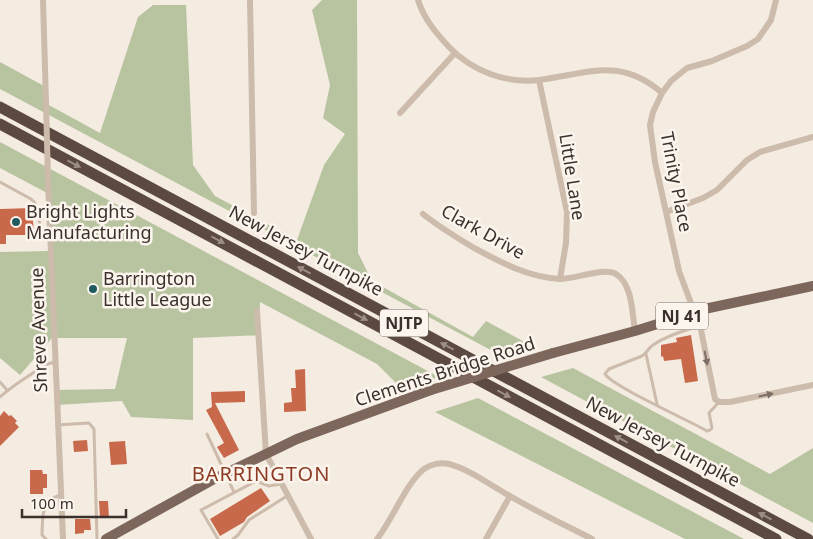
<svg xmlns="http://www.w3.org/2000/svg" width="813" height="539" font-family="'Noto Sans',sans-serif">
<style>
.green{fill:#b8c4a0}
.building{fill:#c8694b}
.lines{fill:none;stroke-linecap:round;stroke-linejoin:round}
.service{stroke:#cdbbac;stroke-width:3}
.minor{stroke:#cdbbac;stroke-width:6}
.primary{stroke:#7d675c;stroke-width:10}
.motorway{stroke:#5c4a42;stroke-width:11}
.minor-bridge{stroke:#cdbbac;stroke-width:6}
.primary-bridge{stroke:#7d675c;stroke-width:10}
.oneway{fill:#9c8e87}
.oneway2{fill:#7d6f65}
.poi-dot{fill:#1f5a5e;stroke:#fbf5ee;stroke-width:2}
.labels{text-anchor:middle;stroke-width:5;stroke-linejoin:round;paint-order:stroke}
.shield{fill:#fbf5ee;stroke:#756b66;stroke-width:1}
.shield-label{font-size:16px;font-weight:bold;fill:#3b302b}
.street-label{font-size:18px;fill:#3b302b;stroke:#fbf5ee}
.poi-label{font-size:18px;fill:#3b302b;stroke:#fbf5ee;text-anchor:start}
.quarter-label{font-size:20px;letter-spacing:1px;fill:#8c3b22;stroke:#fbf5ee}
</style>
<rect width="100%" height="100%" fill="#f4ebe1"/>
<path class="green" d="M322 0H357L358 253 372 281 473 337 486 321 534 347 502 356 0 89V62L44 86 47 104 100 133 138 17 153 5H186L193 165 215 196 297 240 324 165 345 134 323 118 330 85 312 10Z
M0 142 439 377 402 389 377 364 260 302 259 335 193 338V420L131 417 122 401 57 405 56 390 115 389 127 338H52L20 375 0 358V252L50 251 49 194 0 168Z
M573 368 770 474 813 448V523L541 377Z
M478 398 744 539H685L435 412Z"/>
<path class="building" d="M32 208 34 235H6V244H0V209Z
M691 335 698 381 685 383 681 359 664 361 663 356 661 357V345L677 342 676 338Z
M305 369 306 411 284 412V403L292 402 291 388H296L295 370Z
M245 391V402L215 403 239 450 224 458 217 447 224 443 206 410 212 407 211 392Z
M4 411 9 416 11 415 17 421 15 423 19 427 0 446V416Z
M87 440 88 451 74 452 73 441Z
M125 441 127 464 111 465 109 442Z
M30 470H42L43 474H47V488H43V494H30Z
M261 488 270 501 247 517 244 522 220 536 210 519Z
M99 501H108L109 518H100Z
M75 519H90L91 530H84V533L75 534Z"/>
<g class="lines">
<path class="service" d="M0 182 31 199 35 203 43 237H50
M699 326C684 331 667 335 653 345 648 348 647 353 642 356L609 369 605 374C612 386 690 421 707 431L710 430 712 428 709 413 718 403
M646 354 657 404
M0 382 7 390
M0 397C10 388 19 382 30 375 39 369 44 364 55 362
M57 425 89 423 94 429 97 539
M207 434 234 492
M46 539 42 535C43 516 40 502 60 495
M218 539 201 510 256 481 269 486 281 484
M233 539 238 535 249 520 287 496"/>
<path class="minor" d="M43 0 46 102
M250 0 254 213
M418 0C424 19 436 33 449 47 472 71 506 84 539 80 587 74 620 56 662 93
M776 0 771 20 758 39 747 46 712 61 687 68 671 81 662 93 653 112 650 125 655 162 679 271 701 330 715 399 719 402H730L813 385
M539 80 567 212 566 243 560 279
M400 113 455 53
M48 181 63 539
M666 212 703 198 717 190 747 160 760 152 813 137
M423 214C439 227 456 237 474 248 502 263 528 277 560 279 575 279 605 267 616 274 633 285 632 313 635 331
M257 311 266 454 311 539
M377 539C393 519 406 483 424 469 431 464 441 462 449 464 471 470 490 485 510 496 537 512 565 525 592 539
M486 539 510 496"/>
<path class="primary" d="M553 353 635 331 709 308 813 286
M106 539 216 478 297 439 431 390"/>
<path class="motorway" d="M0 107 808 539
M0 124 776 539"/>
<path class="minor-bridge" d="M46 102 48 181"/>
<path class="primary-bridge" d="M431 390 553 353"/>
</g>
<defs><path id="oneway-solid" d="M-6-.8H1V-3.2L6.5 0L1 3.2V.8H-6Z" transform="scale(1.25)"/></defs>
<g class="oneway">
<use href="#oneway-solid" transform="translate(74 164) rotate(28)"/>
<use href="#oneway-solid" transform="translate(218 240) rotate(28)"/>
<use href="#oneway-solid" transform="translate(304 270) rotate(-152)"/>
<use href="#oneway-solid" transform="translate(361 317) rotate(28)"/>
<use href="#oneway-solid" transform="translate(447 346) rotate(-152)"/>
<use href="#oneway-solid" transform="translate(504 394) rotate(28)"/>
<use href="#oneway-solid" transform="translate(621 439) rotate(-152)"/>
<use href="#oneway-solid" transform="translate(765 516) rotate(-152)"/>
</g>
<g class="oneway2">
<use href="#oneway-solid" transform="translate(706 358) rotate(79)"/>
<use href="#oneway-solid" transform="translate(766 395) rotate(-12)"/>
</g>
<g class="poi-dot">
<circle cx="16" cy="222" r="5"/>
<circle cx="93" cy="289" r="5"/>
</g>
<g class="labels">
<g class="shield">
<rect x="656" y="302.5" width="52" height="27" rx="4"/>
<rect x="380" y="309.5" width="48" height="27" rx="4"/>
</g>
<g class="shield-label">
<text x="682" y="322">NJ 41</text>
<text x="404" y="329">NJTP</text>
</g>
<g class="street-label">
<text transform="translate(572 177) rotate(81)" y="6">Little Lane</text>
<text transform="translate(676 182) rotate(79)" y="6">Trinity Place</text>
<text transform="translate(483 232) rotate(29)" y="6">Clark Drive</text>
<text transform="translate(306 251) rotate(28)" y="6">New Jersey Turnpike</text>
<text transform="translate(39 330) rotate(-92)" y="6">Shreve Avenue</text>
<text transform="translate(445 372) rotate(-18)" y="6">Clements Bridge Road</text>
<text transform="translate(663 442) rotate(28)" y="6">New Jersey Turnpike</text>
</g>
<g class="poi-label">
<text x="26" y="218">Bright Lights<tspan x="26" dy="21">Manufacturing</tspan></text>
<text x="103" y="285">Barrington<tspan x="103" dy="21">Little League</tspan></text>
</g>
<g class="quarter-label">
<text x="261" y="481">BARRINGTON</text>
</g>
</g>
<path d="M22 509v8h104v-8" fill="none" stroke="#3b302b" stroke-width="2.5"/>
<text x="30" y="509" font-size="15" fill="#3b302b" stroke="#fbf5ee" stroke-width="4" paint-order="stroke">100 m</text>
</svg>
